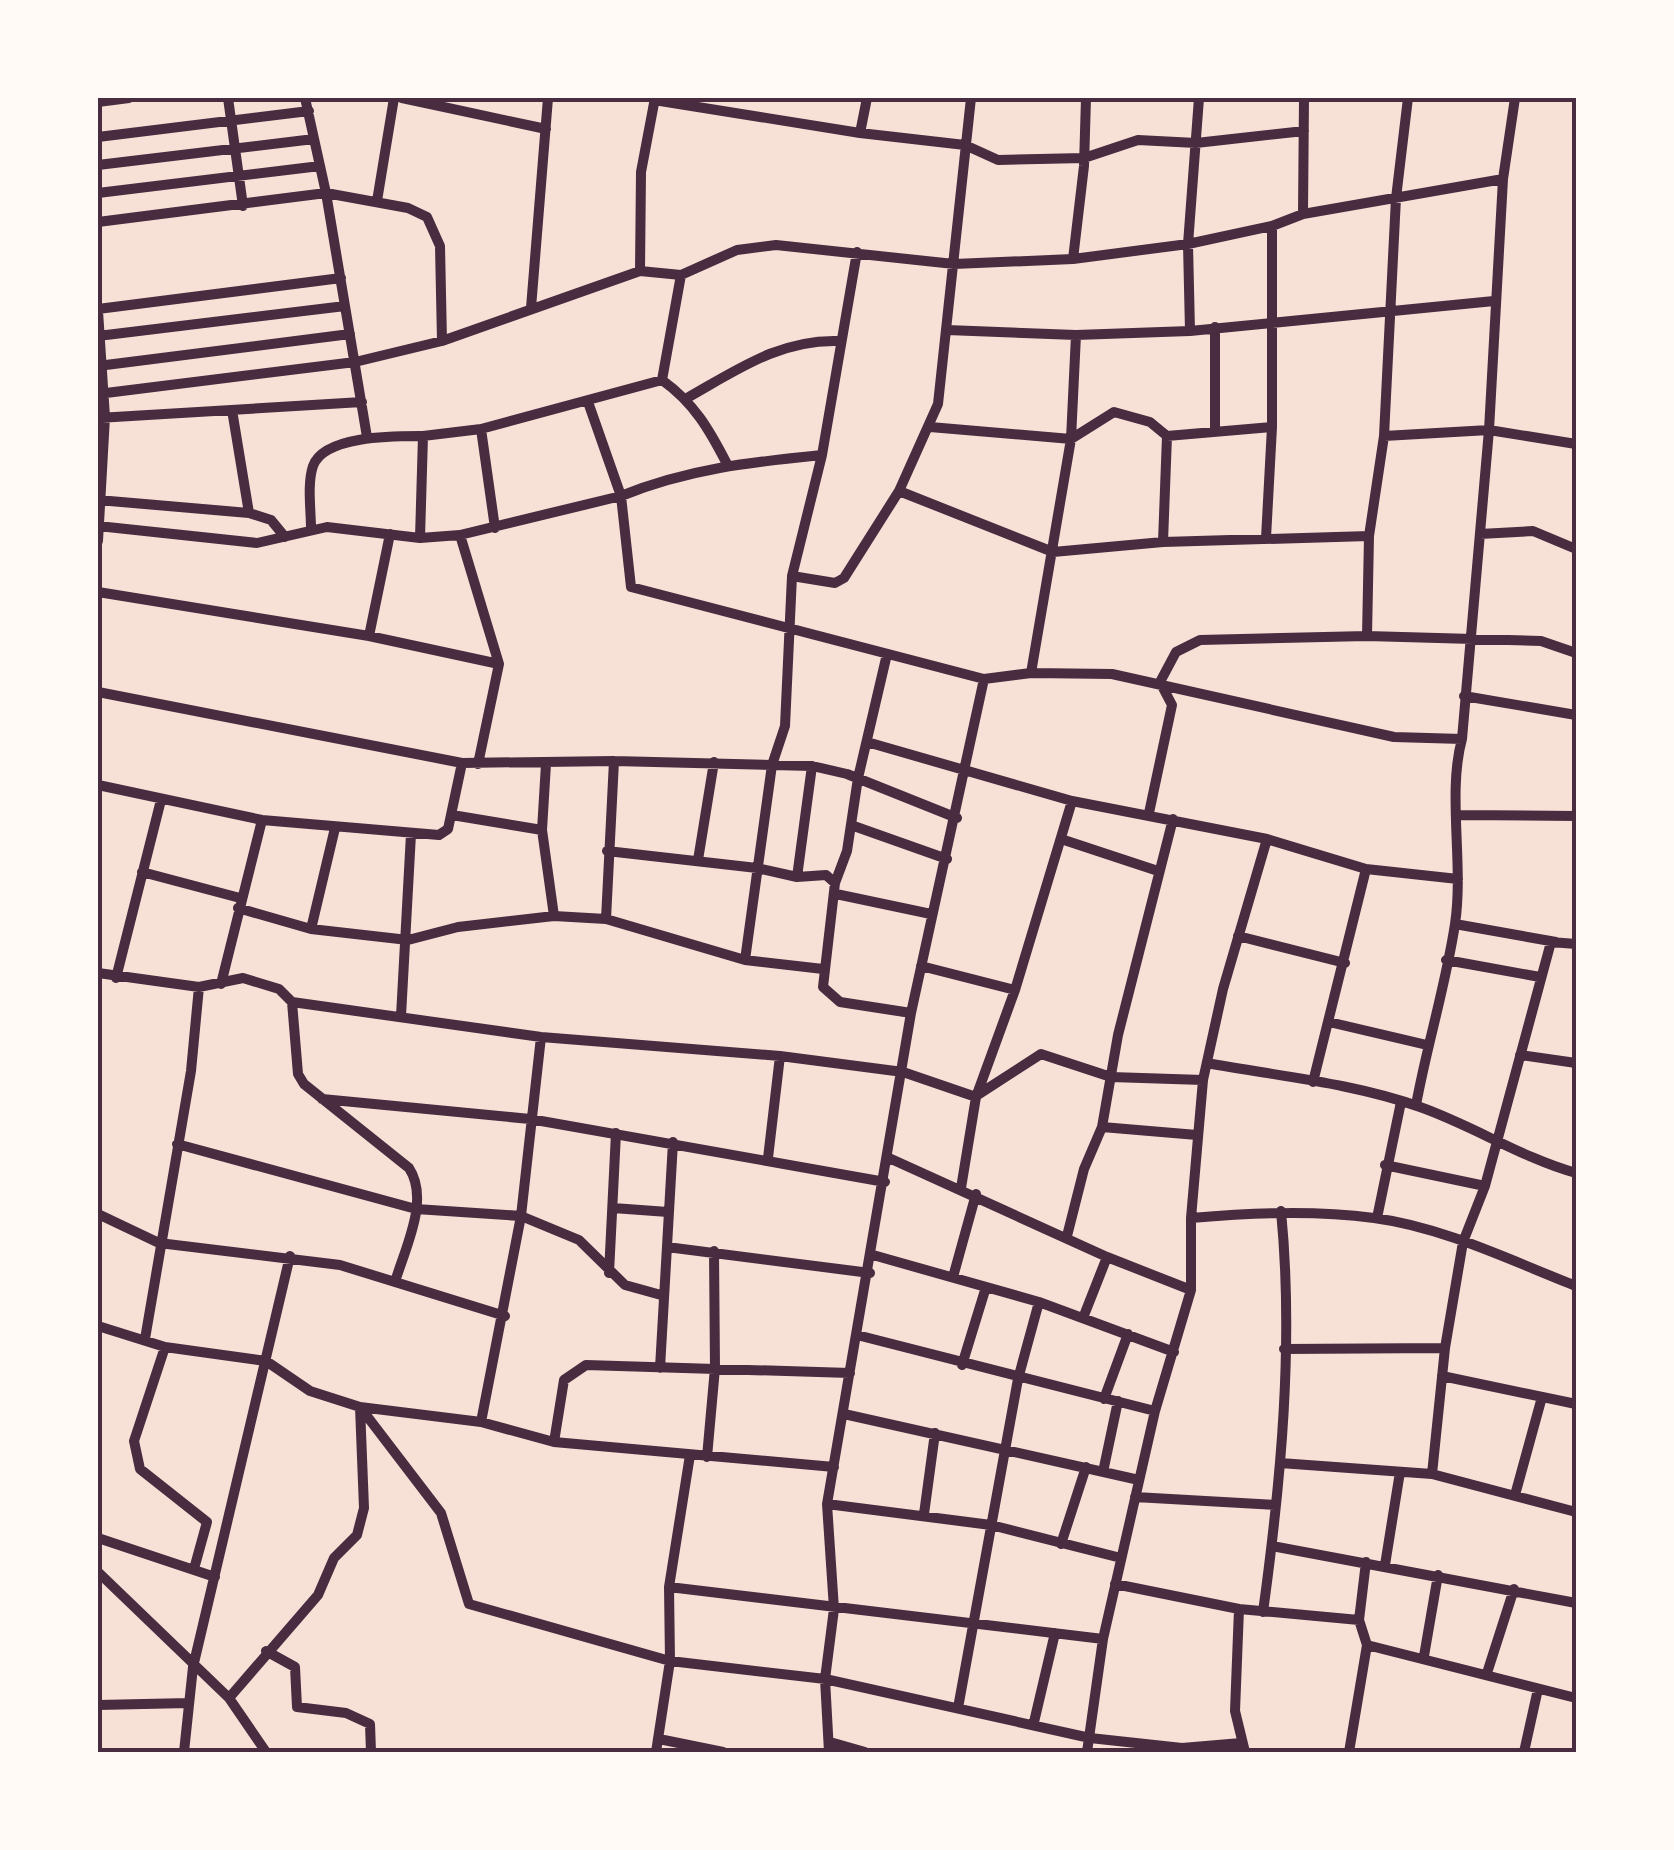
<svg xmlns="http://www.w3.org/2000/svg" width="1674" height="1850" font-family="'Fira Sans',sans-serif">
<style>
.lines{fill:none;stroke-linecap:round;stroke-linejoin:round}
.minor{stroke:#4a2c40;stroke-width:10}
.neatline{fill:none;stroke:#4a2c40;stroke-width:4}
</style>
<rect width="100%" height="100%" fill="#f7e1d7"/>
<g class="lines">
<path class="minor" d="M228 98 243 206
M305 98 326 193 367 437
M402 98 546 129
M654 100 860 133 965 145 998 160 1084 158 1138 140 1196 143 1304 131
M98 102 129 98
M860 133 867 98
M98 137 309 111
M98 165 314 139
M98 193 320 166
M377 201 394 98
M1303 214 1304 98
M98 222 326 193 408 208 427 217 440 246 442 341
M1073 259 1084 166 1086 98
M640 271 641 172 655 98
M531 308 548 98
M98 309 341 278
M98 311 105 417 98 541
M947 330 1076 335 1190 331 1494 301
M1190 331 1188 244 1199 98
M98 336 345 306
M98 366 350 334
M662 380C694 403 709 429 727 464
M662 380 681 275
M98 394 355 362 442 341 640 271 681 275 737 250 776 245 954 264 1073 259 1188 244 1272 226 1303 214 1503 179
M687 398C737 370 780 339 839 341
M98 418 362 402
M930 427 1071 439 1114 412 1150 422 1167 436 1272 427
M481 429 495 528
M1215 430V327
M423 436 481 429 662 380
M1384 436 1489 430 1576 444
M822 455C751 462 687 469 621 496L631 587 984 679 1031 673 1112 674 1394 737 1462 739
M899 491 1053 552 1163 542 1369 536
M98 500 249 513 232 410
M249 513 271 520 285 537
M98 526 257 543 327 527 420 538 460 535 499 664 478 764
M311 529C311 510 307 484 313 466 324 435 396 436 423 436L420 538
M1480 534 1533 531 1576 549
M460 535 621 496 588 402
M1266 538 1272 427V226
M1163 542 1167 436
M792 576 835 583 844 578 899 491 938 404 971 98
M98 592 369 636 499 664
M369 636 390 534
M1367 636 1369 536 1384 436 1396 198 1408 98
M887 654 858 778 847 851 835 883 823 987 840 1002 911 1013
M1031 673 1071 439 1076 335
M1160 682 1176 652 1200 640 1367 636 1541 641 1576 653
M98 692 462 763 614 761 812 766 847 774 957 818
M1464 696 1576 715
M867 742 1072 801 1267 839 1366 869 1313 1082
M546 764 542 830 554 916
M98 785 262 820 439 835 448 829 462 763
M1149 813 1172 705 1160 682
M452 815 542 830
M1459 815 1576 816
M851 825 947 859
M1061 839 1158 871
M607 851 757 868 797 877 826 875 835 883
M698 860 714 762
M1366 869 1458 879
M142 872 240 898
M797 877 812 766
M836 894 931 914
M238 908 311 929 408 940 458 927 554 916 606 919 745 960 823 969
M606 919 614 761
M1455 924 1556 942
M311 929 335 828
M1238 936 1345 963
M745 960 772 765 785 726 792 576 822 455 857 252
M1446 960 1540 977
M921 966 1015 990
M98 973 199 987 243 978 279 989 292 1002 298 1074 304 1084 409 1168C430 1200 405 1248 395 1282
M116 978 161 800
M221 984 262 820
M292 1002 541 1037 780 1056 903 1072 976 1097
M401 1016 411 834
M1329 1022 1427 1045
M1520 1055 1576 1063
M1207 1063C1277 1076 1353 1083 1420 1107 1474 1126 1522 1158 1576 1173
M976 1096 1041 1054 1111 1077 1203 1080
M322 1099 530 1119 885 1182
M1416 1105C1427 1045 1446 984 1455 924 1464 864 1447 793 1462 739L1489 430 1503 179 1515 98
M1102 1127 1197 1135
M177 1144 416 1209 521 1216 579 1240 625 1285 661 1295
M768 1158 780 1056
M889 1158 1107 1257 1191 1290
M1385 1165 1485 1186
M961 1188 976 1097 1015 990 1072 801
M613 1208 668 1212
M98 1214 159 1243 340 1265 505 1316
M1191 1218C1252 1213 1312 1210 1374 1218 1443 1227 1512 1261 1576 1286
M1377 1218 1401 1102
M1067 1236 1084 1169 1102 1127 1118 1035 1173 819
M667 1247 870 1273
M873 1255 1039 1302 1174 1352
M609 1273 616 1133
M953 1277 976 1194
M1083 1318 1107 1257
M98 1326 165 1347 266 1361 310 1391 360 1407 481 1422 554 1442 834 1467
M857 1335 1155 1411
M145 1339 191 1071 199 987
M165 1347 134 1441 140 1469 207 1522 194 1569
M1284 1349 1445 1348
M962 1365 986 1287
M660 1368 673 1142
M1442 1376 1576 1404
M1104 1399 1128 1334
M360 1407 441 1513 469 1604 670 1661 825 1679 1090 1738 1182 1748 1241 1743
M844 1414 1139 1480
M481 1422 521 1216 541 1037
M554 1442 564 1380 586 1365 850 1373
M707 1457 715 1368 714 1251
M1280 1463 1432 1474 1576 1512
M1103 1472 1118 1401
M1432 1474 1445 1348 1463 1242 1485 1186 1551 942 1576 944
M1515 1495 1542 1397
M1135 1497 1275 1505
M827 1504 991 1525 1121 1558
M924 1514 935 1433
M98 1538 215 1577
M1061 1544 1086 1467
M1272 1546 1576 1603
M1385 1565 1400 1472
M98 1572 229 1698 266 1752
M1115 1584 1239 1609 1359 1620
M669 1587 1103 1639
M1239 1609 1235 1711 1245 1752
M1263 1612C1281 1481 1294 1343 1281 1211
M1367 1645 1576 1698
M266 1651 295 1667 297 1707 346 1713 370 1724 371 1752
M1424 1656 1438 1575
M1487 1673 1514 1589
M229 1698 318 1595 334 1558 357 1535 364 1508 360 1407
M98 1705 189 1703
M958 1708 1018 1379 1039 1302
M1034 1722 1055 1633
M659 1739 723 1752
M830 1742 865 1752
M184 1752 193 1667 290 1256
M656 1752 670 1661 669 1587 690 1455
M829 1752 825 1679 834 1609 827 1504 911 1013 984 679
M1087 1752 1103 1639 1155 1411 1191 1290V1218L1203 1080 1223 989 1267 839
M1349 1752 1367 1645 1359 1620 1366 1562
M1524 1752 1538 1689"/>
</g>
<rect width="1674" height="1850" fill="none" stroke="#fffaf5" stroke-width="200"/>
<rect x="100" y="100" width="1474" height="1650" class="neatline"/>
</svg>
